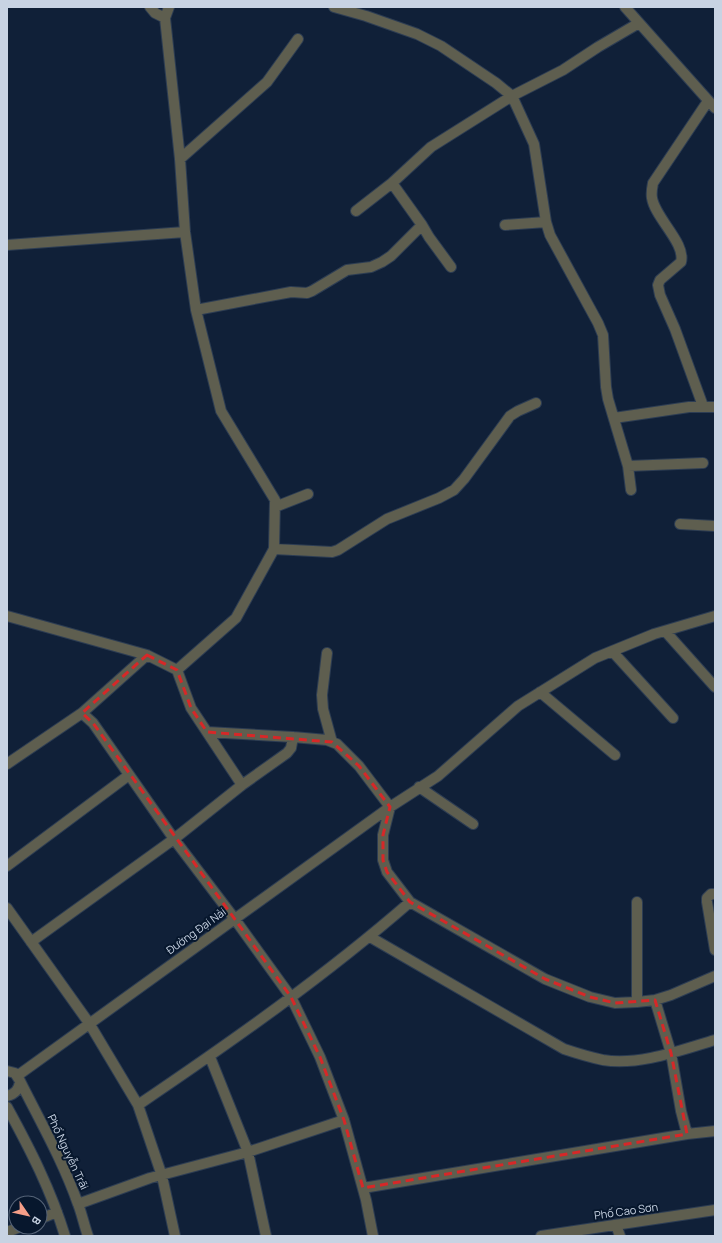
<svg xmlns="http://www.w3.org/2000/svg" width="722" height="1243" font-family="Manrope,sans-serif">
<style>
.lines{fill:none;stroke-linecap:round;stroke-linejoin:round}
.minor-casing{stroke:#2d3d53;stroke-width:12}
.minor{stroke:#5e5e4f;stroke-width:10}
.marked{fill:none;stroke:#d62828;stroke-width:3;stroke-dasharray:8 5;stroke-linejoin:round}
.labels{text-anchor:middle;stroke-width:4;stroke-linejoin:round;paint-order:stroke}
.street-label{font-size:11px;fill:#c8d3e3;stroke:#07172d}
</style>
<rect width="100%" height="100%" fill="#102038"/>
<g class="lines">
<defs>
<path id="minor" d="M150 7 155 13 165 18
M169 7 165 18 180 159 185 232 196 310 221 411 275 500 274 549 332 552 338 550 387 519 439 498 454 490 464 479 510 416 518 411 536 403
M334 7 366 16 417 34 441 46 496 83 512 96 534 144 546 222 550 235 598 323 603 335 606 387 608 399 628 466 631 490
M625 7 715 108
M180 159 267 82 298 39
M356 211 392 183 431 147 512 96 563 70 598 47 639 23
M422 225 429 237 451 267
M505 225 546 222
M7 245 185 232
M196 310 291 292 307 293 312 291 347 270 371 267 382 262 391 256 422 225 392 183
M703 406 675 329 660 295 658 285 660 280 681 262C686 243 655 218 652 198 651 193 652 188 653 183L708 101
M614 418 689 407H715
M628 466 703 463
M275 507 308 494
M680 524 715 526
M7 616 147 655 177 670 191 708 242 785
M665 631 715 687
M612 651 673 718
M327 653 322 695 323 709 332 742
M177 670 236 618 274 549
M540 692 615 755
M82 713 93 723 174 839 234 918 291 997 320 1057 344 1120 366 1200 373 1236
M293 737 327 740 337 744 359 766 390 807
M7 764 82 713 147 655
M419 787 473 824
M390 807 383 835V860L387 872 410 902 545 979 590 997 615 1003 637 1002 655 1000 671 995 715 976
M7 866 129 775
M715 894H711L707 898V902L715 950
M7 908 89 1023 138 1105 162 1176 175 1236
M370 937 564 1049C576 1053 589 1057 603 1060 639 1066 681 1050 715 1040
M31 942 174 839 242 785 287 753 291 748 293 737 207 732
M655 1000 671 1053 681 1111 687 1134
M637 1002V902
M210 1057 248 1152 266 1236
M7 1071 15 1073 20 1081C19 1090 15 1094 7 1096
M17 1076 390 807 438 776 518 706 595 658 654 634 715 616
M20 1081C40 1121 63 1161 78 1204 82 1214 84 1225 88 1236
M138 1105C231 1042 325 976 410 902
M7 1107C30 1149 51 1190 65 1236
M363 1188 687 1134 715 1131
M78 1204 150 1178 248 1152 344 1120
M40 1219 57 1212
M616 1225 620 1236
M7 1232 20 1227
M541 1236 715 1210"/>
</defs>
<use href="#minor" class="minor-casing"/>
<use href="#minor" class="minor"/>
</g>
<path class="marked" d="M147 655 177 670 191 708 207 732 332 742 359 766 390 807 383 835V860L387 872 410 902 545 979 590 997 615 1003 655 1000 671 1053 687 1134 363 1188 344 1120 320 1057 291 997 93 723 82 713Z"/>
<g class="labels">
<g class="street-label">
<text transform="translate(196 931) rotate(-36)" y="4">Đường Đại Nải</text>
<text transform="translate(68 1152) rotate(65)" y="4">Phố Nguyễn Trãi</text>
<text transform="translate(626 1211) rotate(-8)" y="4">Phố Cao Sơn</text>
</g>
</g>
<rect width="722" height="1243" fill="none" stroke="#c8d3e3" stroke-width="16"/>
<g transform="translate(28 1215) rotate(124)"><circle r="19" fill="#07172d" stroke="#546276"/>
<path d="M0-3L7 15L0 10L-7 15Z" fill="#f49e88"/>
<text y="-6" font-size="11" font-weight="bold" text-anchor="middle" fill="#c8d3e3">B</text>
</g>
</svg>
